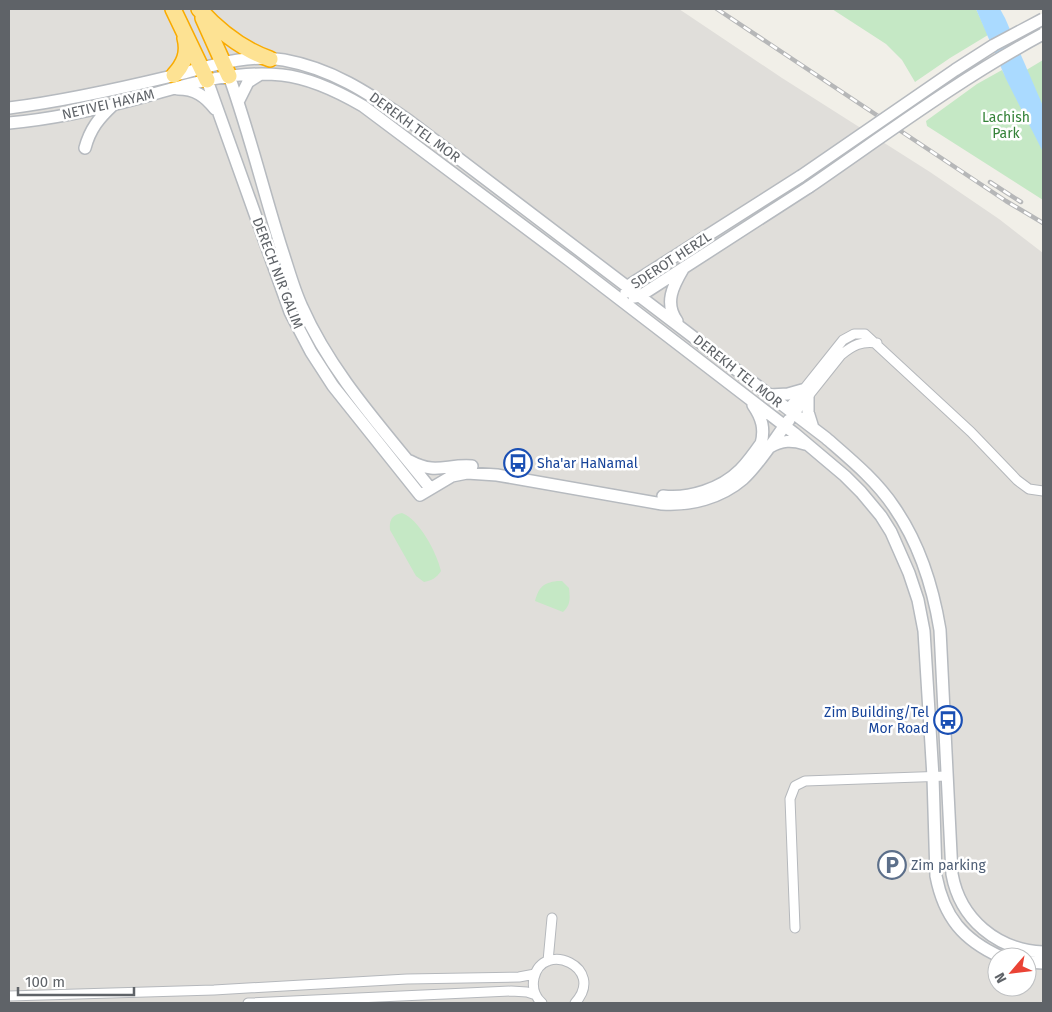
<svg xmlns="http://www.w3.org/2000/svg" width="1052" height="1012" font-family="'Fira Sans',sans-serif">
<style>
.industrial{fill:#e0deda;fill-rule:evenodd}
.green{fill:#c5e8c5}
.water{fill:#aadaff}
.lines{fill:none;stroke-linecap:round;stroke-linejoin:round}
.street-casing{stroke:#b5b8bc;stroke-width:11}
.secondary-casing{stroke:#b6babf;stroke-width:14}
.highway-casing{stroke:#f9ab00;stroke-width:18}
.street{stroke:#fff;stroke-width:9}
.secondary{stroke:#fff;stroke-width:11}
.highway{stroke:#fde293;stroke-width:15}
.rail-casing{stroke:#b6b7b8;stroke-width:4.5}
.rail{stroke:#fff;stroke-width:2.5;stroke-dasharray:8;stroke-linecap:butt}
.secondary-bridge-casing{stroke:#b6babf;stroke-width:14;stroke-linecap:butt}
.secondary-bridge{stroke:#fff;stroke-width:11}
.labels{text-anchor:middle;stroke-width:5;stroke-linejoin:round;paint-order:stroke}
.street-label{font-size:14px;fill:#5f6368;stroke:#fff}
.park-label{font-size:14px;fill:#348238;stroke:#fff}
.transit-label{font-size:14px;fill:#164399;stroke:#fff;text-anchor:start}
.service-label{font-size:14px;fill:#4e5e75;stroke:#fff;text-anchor:start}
</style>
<rect width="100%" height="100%" fill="#f1efe8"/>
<path class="industrial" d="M9 9H679L782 78 930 172 999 219 1043 253V1003H9ZM997 957H1027V987H997Z"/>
<path class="green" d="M832 9H976L988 35 950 58 915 82 902 60 886 44Z
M1043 60V200L927 126 926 121 977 84 1002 70 1008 81Z
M402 513C419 519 437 553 441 571 436 578 433 580 424 582L416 576 390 530C389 520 392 515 402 513Z
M557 581H562L569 588C570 598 571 605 563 612L535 601C539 587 543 583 557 581Z"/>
<path class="water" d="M976 9H1000L1005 18 1043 106V152L1006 79Z"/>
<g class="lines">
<defs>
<path id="street" d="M788 409 843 340 854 334H865L971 432 1017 480 1029 489 1043 491
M794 414 841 355C853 345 861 341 877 343
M795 928 790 799 795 786 805 781 947 776
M548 961 552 918
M9 996 214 990 407 979 519 977 535 974
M248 1003 511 991 527 992 536 995
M542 1003C535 997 532 988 534 978 543 939 607 968 575 1003"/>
<path id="secondary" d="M229 76C250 134 264 194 283 253 289 271 294 290 302 307 332 375 384 430 430 488
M207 80 290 312 311 352 333 386 420 495 452 476 467 473 497 475 662 504C690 506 721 498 743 479 759 465 775 438 789 420
M178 89C195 89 205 96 215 109
M238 102 248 82 259 75
M9 108C64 101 118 89 172 76 208 67 246 53 284 60 333 69 368 93 408 120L826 438C850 459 876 480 894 507 919 543 933 587 940 630L952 874C960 919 997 950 1043 952
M9 123C54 119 99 109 143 97 189 84 234 70 282 75 310 78 339 92 363 106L570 261 794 433 845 476 861 492 881 516 891 532 909 573 918 600 924 631 933 777 936 876C944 917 963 940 1001 957
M85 148C90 129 99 118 113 105
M626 292 628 286 801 176
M634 297 640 296 809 187
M677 321C664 303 673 286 683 269
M770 395 788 394 802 390
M808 396V412L813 428
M753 405C762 418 765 429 761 444
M770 447C782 440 792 440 805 444
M410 461C436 475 446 464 472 466
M663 496C689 499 721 489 740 470 748 462 755 452 762 442
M1027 962 1043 963"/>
<path id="highway" d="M173 9 207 80
M199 9C219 31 241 49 270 59
M203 18 229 76
M174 75C184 64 189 53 185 38"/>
</defs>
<use href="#street" class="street-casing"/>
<use href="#secondary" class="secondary-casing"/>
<use href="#highway" class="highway-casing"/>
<use href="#street" class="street"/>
<use href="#secondary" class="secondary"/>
<use href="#highway" class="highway"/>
<defs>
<path id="rail" d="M717 9 1006 201 1043 223
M990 182 1021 202"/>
</defs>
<use href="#rail" class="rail-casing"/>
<use href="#rail" class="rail"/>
<defs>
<path id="secondary-bridge" d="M801 176 955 70 994 45 1043 19
M809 187C886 134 961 78 1043 34"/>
</defs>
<use href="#secondary-bridge" class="secondary-bridge-casing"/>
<use href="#secondary-bridge" class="secondary-bridge"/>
</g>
<defs>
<symbol id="bus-ring" viewBox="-11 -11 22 22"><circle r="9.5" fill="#fff" stroke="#1a4fb4" stroke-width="1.5"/><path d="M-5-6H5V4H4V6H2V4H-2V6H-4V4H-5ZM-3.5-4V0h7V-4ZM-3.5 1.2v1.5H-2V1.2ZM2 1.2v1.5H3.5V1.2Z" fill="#1a4fb4"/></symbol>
<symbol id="parking-ring" viewBox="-11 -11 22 22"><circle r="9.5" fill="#fff" stroke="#5c6f8a" stroke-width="1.5"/><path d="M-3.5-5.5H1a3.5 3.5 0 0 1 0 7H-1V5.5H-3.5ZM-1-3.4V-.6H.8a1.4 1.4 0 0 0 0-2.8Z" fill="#5c6f8a"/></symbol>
</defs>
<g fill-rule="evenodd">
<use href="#bus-ring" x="502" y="447" width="32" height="32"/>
<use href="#bus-ring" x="932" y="704" width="32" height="32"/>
<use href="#parking-ring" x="876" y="849" width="32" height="32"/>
</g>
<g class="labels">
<g class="street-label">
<text transform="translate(108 104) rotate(-13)" y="5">NETIVEI HAYAM</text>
<text transform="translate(415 127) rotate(36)" y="5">DEREKH TEL MOR</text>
<text transform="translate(671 260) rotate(-33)" y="5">SDEROT HERZL</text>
<text transform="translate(278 273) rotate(69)" y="5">DERECH NIR GALIM</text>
<text transform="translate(738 371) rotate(38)" y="5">DEREKH TEL MOR</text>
</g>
<g class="park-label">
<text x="1006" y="122">Lachish<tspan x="1006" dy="16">Park</tspan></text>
</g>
<g class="transit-label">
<text x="537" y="468">Sha'ar HaNamal</text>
<text x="929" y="717" text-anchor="end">Zim Building/Tel<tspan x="929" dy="16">Mor Road</tspan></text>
</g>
<g class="service-label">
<text x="911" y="870">Zim parking</text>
</g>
</g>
<rect width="1052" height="1012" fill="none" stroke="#5f6368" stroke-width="20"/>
<g transform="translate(1012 972) rotate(242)"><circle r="24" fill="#ffffff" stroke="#bfc1c3"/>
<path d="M0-4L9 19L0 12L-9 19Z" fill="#ea4335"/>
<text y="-8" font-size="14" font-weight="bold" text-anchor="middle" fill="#5f6368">N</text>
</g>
<path d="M18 987v8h116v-8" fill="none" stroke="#5f6368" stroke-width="2.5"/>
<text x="25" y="987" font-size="15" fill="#5f6368" stroke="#ffffff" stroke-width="4" paint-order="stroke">100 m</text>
</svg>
